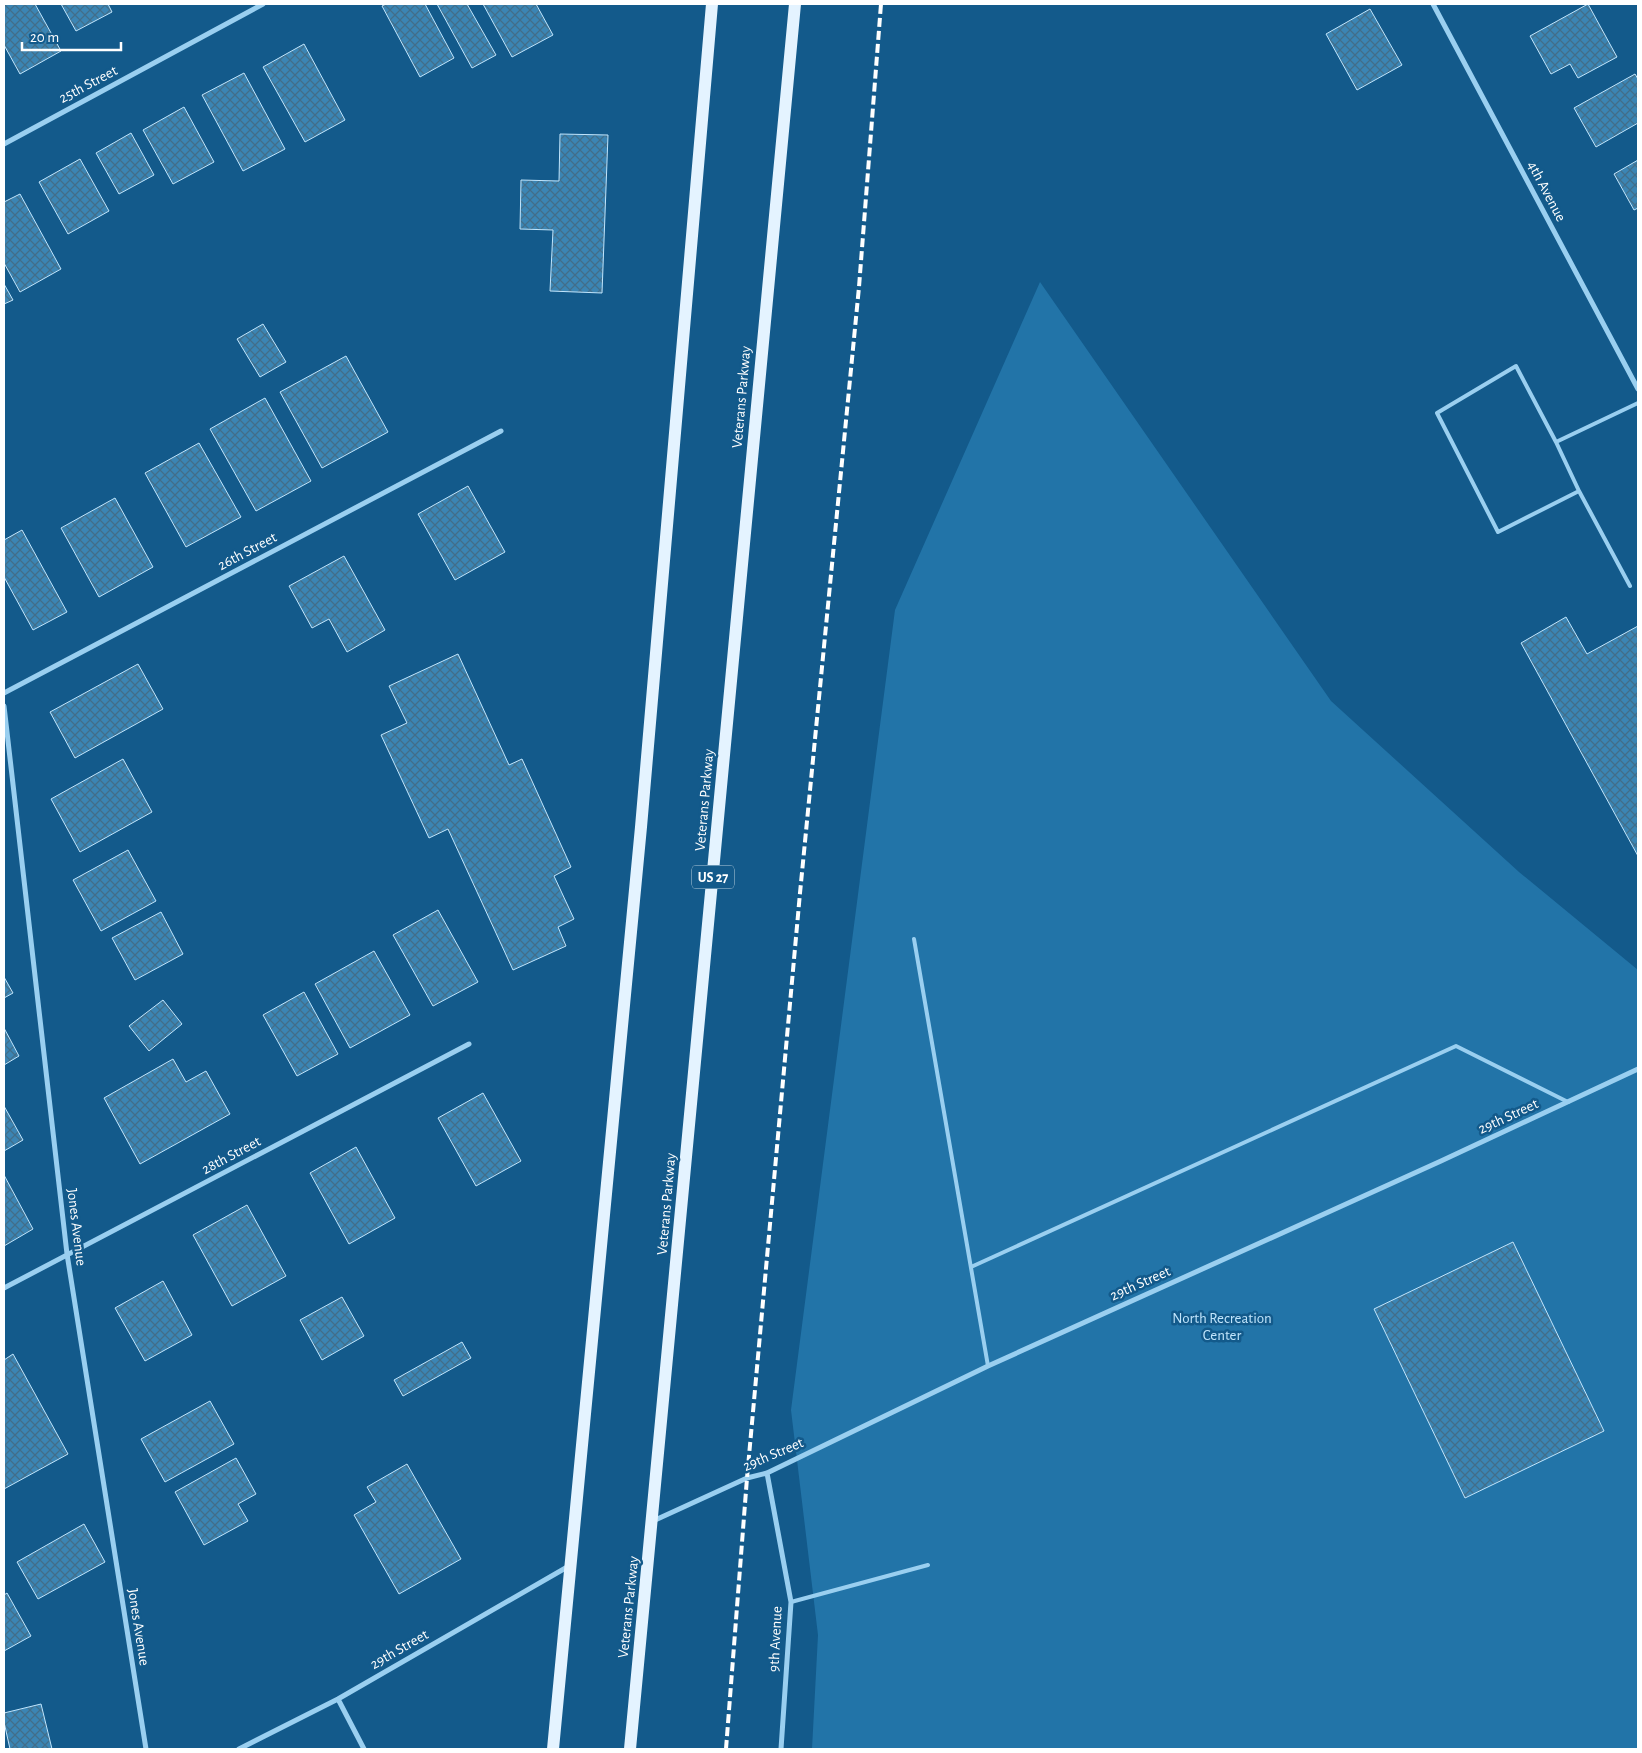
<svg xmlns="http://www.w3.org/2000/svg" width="1642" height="1753" font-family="'Alegreya Sans',sans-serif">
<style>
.park{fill:#2274a8}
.building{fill:url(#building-cross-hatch);stroke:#c1e5fc}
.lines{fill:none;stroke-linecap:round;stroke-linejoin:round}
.service{stroke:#9acff0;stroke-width:4}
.minor{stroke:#9acff0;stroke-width:5}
.primary{stroke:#e4f3ff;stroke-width:12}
.rail{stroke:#fff;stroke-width:4;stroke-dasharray:9 4;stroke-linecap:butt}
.labels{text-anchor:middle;stroke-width:5;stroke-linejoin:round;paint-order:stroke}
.shield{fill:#135a8b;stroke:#b8cedc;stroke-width:1}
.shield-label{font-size:14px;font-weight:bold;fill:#fff}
.street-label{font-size:15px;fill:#fff;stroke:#135a8b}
.park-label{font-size:15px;fill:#c1e5fc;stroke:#135a8b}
</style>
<defs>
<pattern id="building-cross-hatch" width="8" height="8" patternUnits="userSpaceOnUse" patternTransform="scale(1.25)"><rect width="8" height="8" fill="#3b85b4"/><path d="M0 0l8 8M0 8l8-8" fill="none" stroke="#426e8a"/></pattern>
</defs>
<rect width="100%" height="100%" fill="#135a8b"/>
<path class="park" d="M1040 282 1331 701 1519 872 1638 970V1749H812L818 1635 791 1410 895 610Z"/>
<path class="building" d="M4 4H35L61 51 20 74 4 45Z
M61 4H108L112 12 76 31Z
M386 4H425L454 58 420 77 382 6Z
M437 4H467L496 55 472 68Z
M483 4H536L553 35 512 57Z
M1588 4 1617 57 1578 78 1570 64 1551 74 1530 36Z
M1370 9 1402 65 1357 90 1326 34Z
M304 44 345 120 305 142 263 67Z
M244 73 285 149 243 171 202 95Z
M1635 74 1638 79V123L1596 147 1574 108Z
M184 107 214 162 173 184 143 130Z
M131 133 154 175 119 194 96 153Z
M560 134 608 135 602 293 550 291 553 230 520 229 521 180 559 181Z
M80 159 109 211 68 234 39 182Z
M1638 160V208L1634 210 1614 174Z
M20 194 61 269 20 292 4 263V202Z
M4 284 13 300 4 304Z
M263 324 286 362 260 377 237 339Z
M346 356 388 432 322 468 280 392Z
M265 398 311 481 256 511 210 429Z
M199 443 241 517 186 547 145 473Z
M468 486 505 552 455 580 418 514Z
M115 498 153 567 99 597 61 528Z
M22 530 67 612 33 630 4 577V540Z
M344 556 385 630 347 652 329 619 312 628 289 586Z
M1566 617 1587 654 1638 626V856L1521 643Z
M458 654 509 765 522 759 571 867 554 876 574 919 558 927 566 946 513 970 448 829 429 838 381 735 407 723 389 686Z
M138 664 163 709 75 758 50 712Z
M123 759 152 812 80 852 51 799Z
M128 850 156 901 101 931 73 880Z
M438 910 478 982 433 1006 393 935Z
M161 912 183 954 135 980 112 938Z
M374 951 410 1015 350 1048 315 984Z
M4 977 13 993 4 998Z
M304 992 338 1054 297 1076 263 1015Z
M163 1000 182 1024 149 1051 129 1026Z
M4 1028 19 1056 4 1065Z
M173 1059 186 1082 206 1071 230 1114 140 1164 104 1098Z
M483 1093 521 1161 476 1186 438 1118Z
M4 1106 23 1140 4 1151Z
M356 1147 395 1218 349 1244 310 1173Z
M4 1175 33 1229 4 1246Z
M247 1205 286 1276 232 1306 193 1235Z
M1513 1242 1604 1431 1465 1498 1374 1309Z
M163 1281 192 1335 145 1361 115 1308Z
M342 1297 364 1336 322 1360 300 1320Z
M462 1342 471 1358 403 1396 394 1380Z
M13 1354 68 1454 4 1489V1360Z
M210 1401 234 1444 165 1482 141 1439Z
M236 1458 256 1494 238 1504 248 1521 204 1545 175 1492Z
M407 1464 461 1559 399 1594 354 1515 376 1502 367 1487Z
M84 1524 105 1562 38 1599 17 1562Z
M7 1593 31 1636 4 1651V1595Z
M41 1704 52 1749H10L4 1722V1713Z"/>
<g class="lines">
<path class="service" d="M1556 442 1516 366 1437 413 1498 532 1579 491
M1630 586 1579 491 1556 442 1638 403
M914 939 988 1366
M971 1267 1456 1046 1568 1102
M791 1602 928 1565"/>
<path class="minor" d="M1433 4 1638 389
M4 144 263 4
M4 693 501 431
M4 706 67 1254 146 1749
M4 1288 469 1044
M767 1473 791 1602 781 1749
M653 1521 747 1478 767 1473 988 1366 1441 1161 1638 1069
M338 1699 364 1749
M239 1749 338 1699 569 1566"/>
<path class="primary" d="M553 1749 641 827 712 4
M630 1749 795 4"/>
<path class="rail" d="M726 1749 747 1478 800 893 859 287 881 4"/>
</g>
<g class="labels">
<rect class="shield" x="692" y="865.5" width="42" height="23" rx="4"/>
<g class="shield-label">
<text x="713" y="882">US 27</text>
</g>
<g class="street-label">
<text transform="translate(88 84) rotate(-28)" y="5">25th Street</text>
<text transform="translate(1547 191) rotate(62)" y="5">4th Avenue</text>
<text transform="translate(741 397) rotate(-85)" y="5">Veterans Parkway</text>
<text transform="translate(247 551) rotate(-28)" y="5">26th Street</text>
<text transform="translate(704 800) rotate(-85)" y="5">Veterans Parkway</text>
<text transform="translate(1508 1116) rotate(-25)" y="5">29th Street</text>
<text transform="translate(231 1155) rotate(-28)" y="5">28th Street</text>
<text transform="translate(666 1204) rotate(-85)" y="5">Veterans Parkway</text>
<text transform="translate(77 1227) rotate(83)" y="5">Jones Avenue</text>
<text transform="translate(1140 1283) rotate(-24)" y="5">29th Street</text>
<text transform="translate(773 1454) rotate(-23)" y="5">29th Street</text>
<text transform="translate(628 1607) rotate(-84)" y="5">Veterans Parkway</text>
<text transform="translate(139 1627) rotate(81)" y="5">Jones Avenue</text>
<text transform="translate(775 1639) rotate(-87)" y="5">9th Avenue</text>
<text transform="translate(399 1649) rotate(-30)" y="5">29th Street</text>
</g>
<g class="park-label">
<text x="1222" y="1323">North Recreation<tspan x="1222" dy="17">Center</tspan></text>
</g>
</g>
<rect width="1642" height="1753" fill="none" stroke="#ffffff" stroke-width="10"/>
<path d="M22 42v8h99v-8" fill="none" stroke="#ffffff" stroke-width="2.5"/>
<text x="30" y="42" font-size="15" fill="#ffffff" stroke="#135a8b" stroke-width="4" paint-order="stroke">20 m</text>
</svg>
